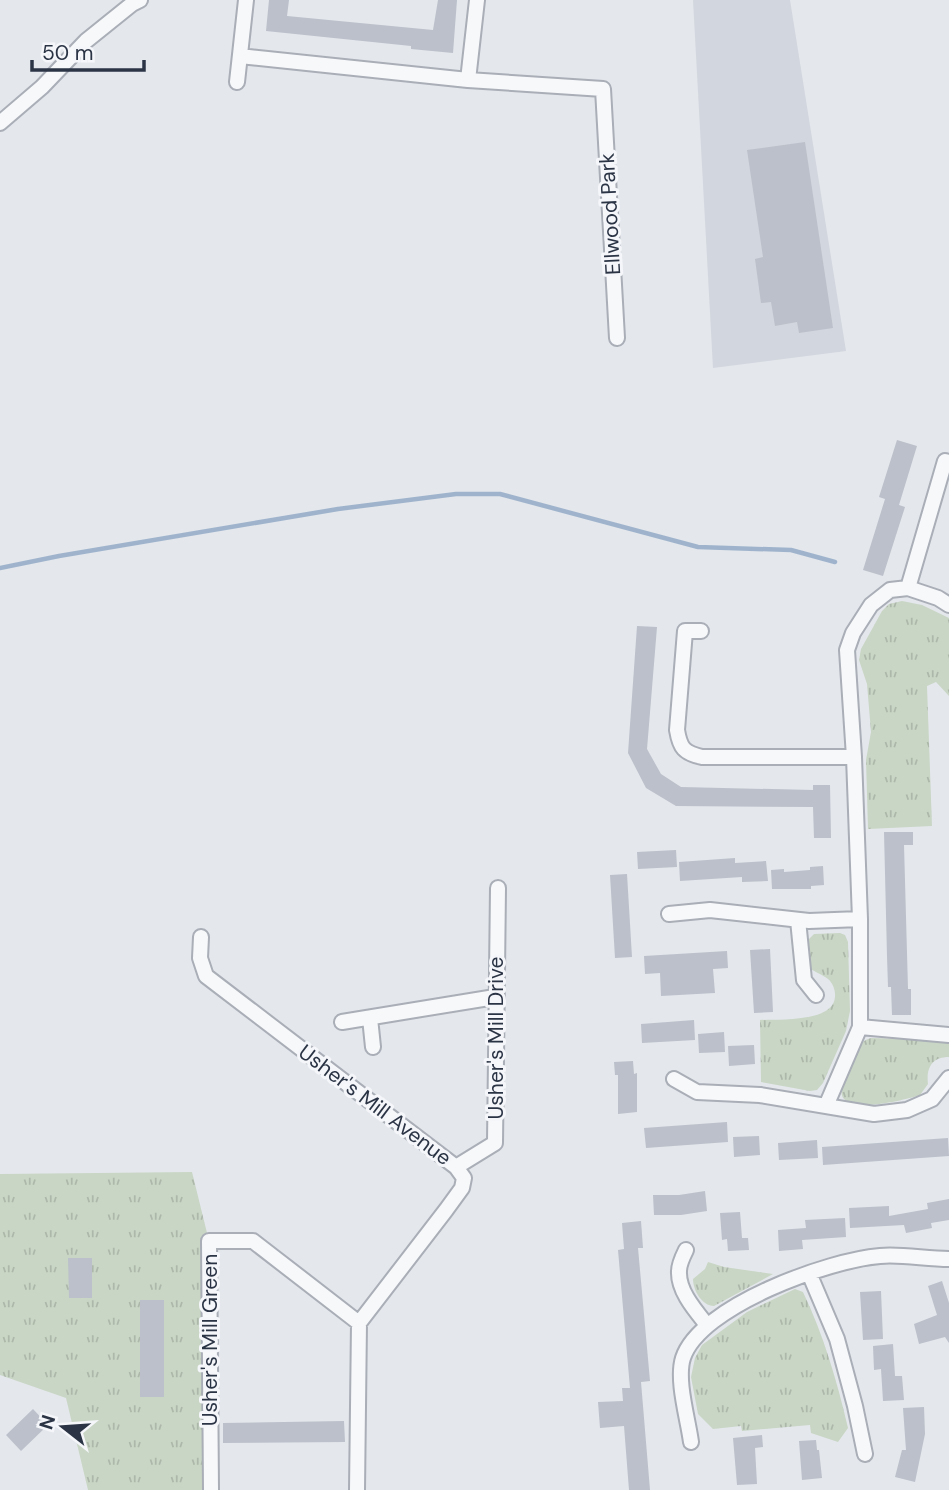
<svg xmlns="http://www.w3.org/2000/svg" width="949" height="1490" font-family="'DM Sans',sans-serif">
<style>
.built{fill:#d2d6de}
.grass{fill:url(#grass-tufts)}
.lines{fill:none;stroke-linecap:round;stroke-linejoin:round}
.stream{stroke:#9fb4cc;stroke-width:4.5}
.building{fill:#bbc0ca}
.minor-casing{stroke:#a9aeb7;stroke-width:18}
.minor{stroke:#f7f8fa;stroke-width:14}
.labels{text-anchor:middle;stroke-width:6;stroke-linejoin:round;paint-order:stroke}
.street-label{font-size:21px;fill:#2b3445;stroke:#f4f6f9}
</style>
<defs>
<pattern id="grass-tufts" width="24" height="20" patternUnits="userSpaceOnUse" patternTransform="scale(1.75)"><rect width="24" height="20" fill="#c9d6c5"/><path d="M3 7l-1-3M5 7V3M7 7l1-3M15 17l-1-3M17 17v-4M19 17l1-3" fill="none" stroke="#adb8ab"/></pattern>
</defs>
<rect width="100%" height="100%" fill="#e4e7ec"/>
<path class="built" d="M693 0H790L846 351 713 368Z"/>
<path class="grass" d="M902 601 922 605 949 618V696L936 682 927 686 932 826 868 829 866 760 871 732 867 684 859 660 861 649 882 611 889 604Z
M840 933 845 935 848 942 850 1011 846 1031 823 1083 817 1090 810 1091 761 1082 760 1020C779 1019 837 1023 835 994 835 989 832 982 828 979 823 975 815 972 809 968L805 943 814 934Z
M871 1038 949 1040V1057C932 1057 926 1068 928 1084L920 1095C904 1100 858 1112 844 1099 835 1090 852 1057 858 1047 861 1042 865 1040 871 1038Z
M192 1172 209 1241 211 1490H88L66 1398 0 1375V1174Z
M708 1262 724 1267 773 1274 714 1306C702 1306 693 1290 693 1279L705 1269Z
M795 1289 803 1292C824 1336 837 1381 848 1428L838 1442 811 1433 810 1425 742 1431 741 1426 713 1429 698 1414 691 1377 695 1358 702 1345 747 1312Z"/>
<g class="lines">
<path class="stream" d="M0 568 59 556 338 509 456 494H500L698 547 791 550 835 562"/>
</g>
<path class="building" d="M269 0H289L287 16 433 30 438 0H457L453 53 411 49V46L266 31Z
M805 142 833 328 799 333 797 322 775 326 771 302 761 303 755 259 763 257 747 150Z
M897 440 917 446 899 505 905 507 883 576 863 570 885 499 879 497Z
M637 626 657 627 647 749 661 774 681 787 813 790V785H830L831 838H814L813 807 676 806 646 788 628 753Z
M884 832H913V845H904L908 989H911V1015H892L891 987H888L887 956Z
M676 850 677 867 638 869 637 852Z
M735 858V863L766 861 768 881 742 882V877L680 881 679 862Z
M823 866 824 885 811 886V889H772L771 870 784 869V872L810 870V867Z
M627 874 632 957 615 958 610 875Z
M770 949 773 1012 754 1013 750 950Z
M727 951 728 968 713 969 715 993 661 996 660 973 645 974 644 956Z
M694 1020 695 1040 642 1043 641 1024Z
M724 1032 725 1052 699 1053 698 1034Z
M754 1045 755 1064 729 1066 728 1046Z
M633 1061 634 1074 637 1073V1112L618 1114V1075H615L614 1062Z
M727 1122 728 1142 646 1148 644 1128Z
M759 1136 760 1155 734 1157 733 1137Z
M948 1138 949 1156 823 1165 822 1147Z
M817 1140 818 1158 779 1160 778 1143Z
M705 1191 707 1211 681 1215H654L653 1195H679Z
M949 1199V1220L931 1223 932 1228 906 1233 904 1225 850 1228 849 1208 889 1206V1216L928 1209 927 1203Z
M740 1212 742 1238H748L749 1250 728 1251 727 1239 722 1240 720 1213Z
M845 1218 846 1237 802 1240 803 1249 779 1251 778 1230 806 1228 805 1220Z
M641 1221 643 1248H638L650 1381 641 1382 650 1490H629L624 1426 600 1428 598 1402 623 1401 622 1388H630L618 1250 624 1249 622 1223Z
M68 1258H92V1298H69Z
M942 1281 949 1303V1343L945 1337 919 1344 914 1324 937 1315 928 1286Z
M881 1291 883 1339 863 1340 860 1292Z
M140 1300H164V1397H140Z
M893 1344 895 1376H902L904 1400 883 1401 881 1369 874 1370 873 1346Z
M924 1407 925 1434 915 1482 895 1477 902 1450H906L903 1408Z
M33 1409 48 1425 21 1451 6 1435Z
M344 1421 345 1442 223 1443V1423Z
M762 1435 763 1447 755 1448 757 1484 737 1485 733 1438Z
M816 1440 817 1450H819L822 1478 802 1480 799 1441Z"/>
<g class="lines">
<defs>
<path id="minor" d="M240 56 468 80 603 89 617 338
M468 80 477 0
M237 82 246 0
M0 123 42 87 86 41 132 4 140 0
M908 588 945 461 949 462
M701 631H685L677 730C680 748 684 753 702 757H854
M669 914 710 910 809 921 860 919
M798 920 804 980 816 995
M201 937 200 958 206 976 456 1167 464 1178 462 1188 446 1210 359 1323
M370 1018 373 1047
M342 1022 495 997
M860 1027 949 1035
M674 1079 697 1092 760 1095 874 1114 907 1110 932 1099 949 1078
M826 1106 860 1027V919L854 757 847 650 853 633 871 605 890 590 908 588 938 598 949 605
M456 1167 495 1143 498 888
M686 1250C683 1256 679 1265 679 1271 678 1291 695 1310 707 1325
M809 1273 837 1339 855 1406 865 1454
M691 1442C688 1419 676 1380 683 1358 700 1306 829 1260 880 1256 902 1254 926 1259 949 1259
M211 1490 209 1241H253L359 1323 357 1490"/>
</defs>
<use href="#minor" class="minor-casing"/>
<use href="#minor" class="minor"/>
</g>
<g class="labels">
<g class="street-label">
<text transform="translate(610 214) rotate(-93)" y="7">Ellwood Park</text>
<text transform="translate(496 1038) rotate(-90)" y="7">Usher's Mill Drive</text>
<text transform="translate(375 1105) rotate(37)" y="7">Usher's Mill Avenue</text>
<text transform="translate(210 1340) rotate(-90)" y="7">Usher's Mill Green</text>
</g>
</g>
<g transform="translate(63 1427) rotate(287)" stroke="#f4f6f9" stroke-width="5" paint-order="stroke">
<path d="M0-5L12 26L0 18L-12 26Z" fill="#2b3445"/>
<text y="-10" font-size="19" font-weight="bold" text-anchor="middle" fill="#2b3445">N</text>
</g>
<path d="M32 60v10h112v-10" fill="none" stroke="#2b3445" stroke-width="3.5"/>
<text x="42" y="60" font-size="21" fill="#2b3445" stroke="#f4f6f9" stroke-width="5" paint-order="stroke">50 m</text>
</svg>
